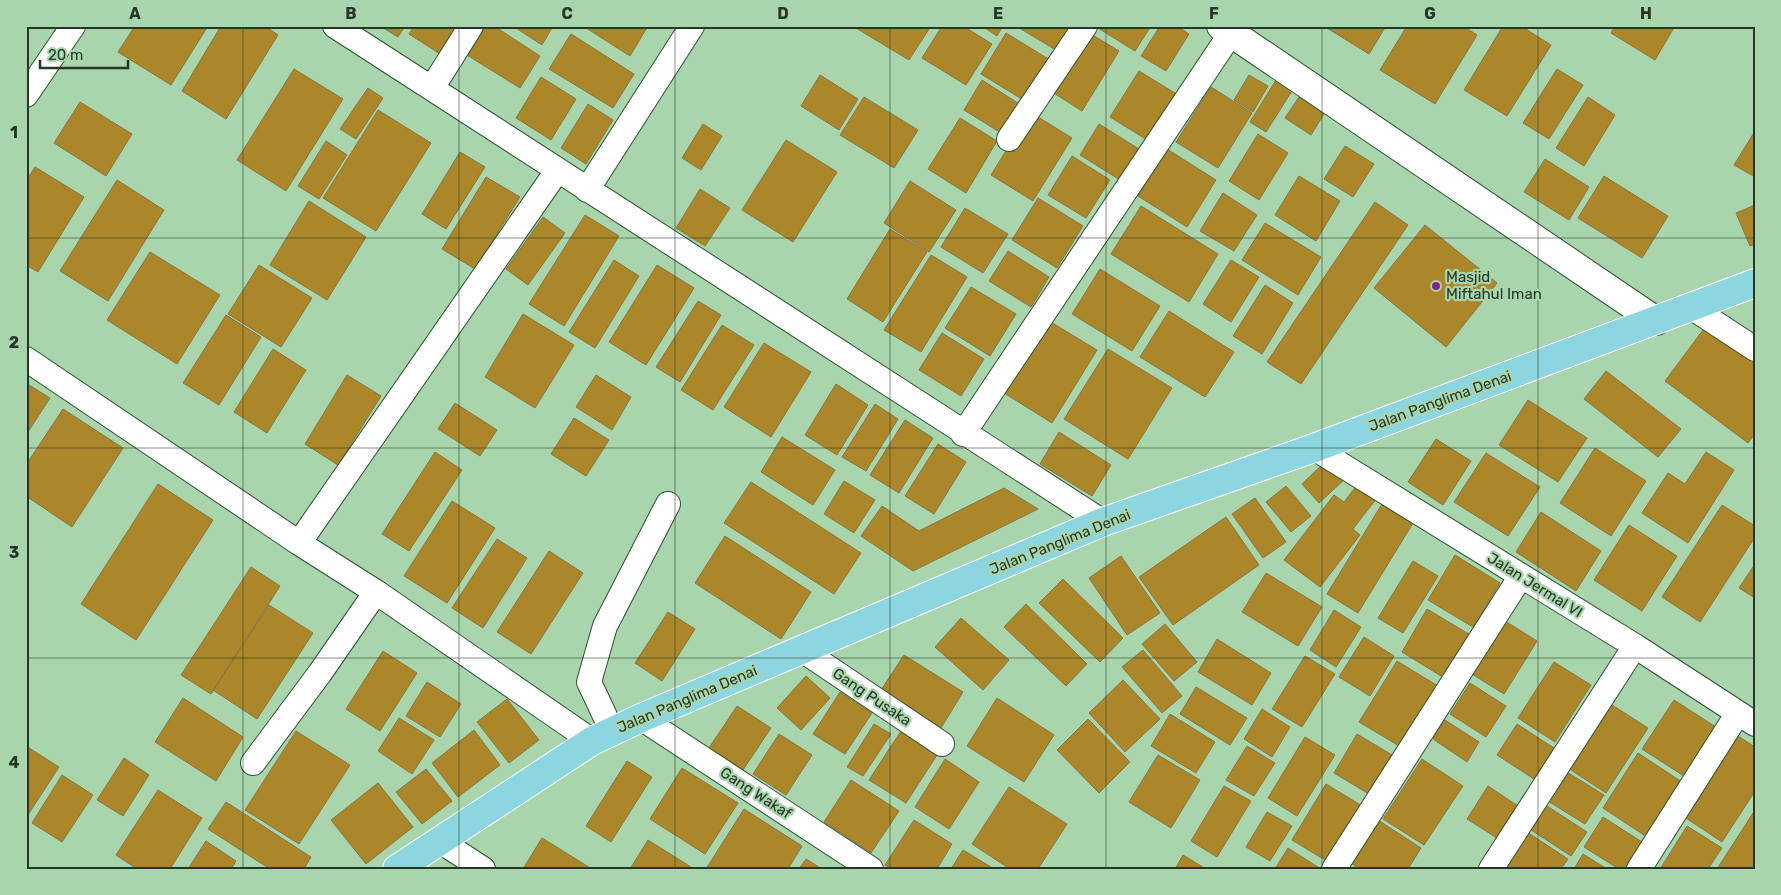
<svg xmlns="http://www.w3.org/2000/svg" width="1781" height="895" font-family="Rubik,sans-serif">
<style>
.building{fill:#ab8729;stroke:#8a7440}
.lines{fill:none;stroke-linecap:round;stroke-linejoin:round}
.minor-casing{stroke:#2a522e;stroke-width:26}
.tertiary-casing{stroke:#2a522e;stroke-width:30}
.primary-casing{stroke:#fff;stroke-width:30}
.minor{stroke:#fff;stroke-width:24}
.tertiary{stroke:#fff;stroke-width:28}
.primary{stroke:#8bd6df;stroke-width:28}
.grid{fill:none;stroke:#253726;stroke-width:1;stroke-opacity:0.55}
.poi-dot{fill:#87228a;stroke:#a8d5ab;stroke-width:2}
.labels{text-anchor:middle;stroke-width:4.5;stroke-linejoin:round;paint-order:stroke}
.poi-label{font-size:15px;fill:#253726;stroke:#a8d5ab;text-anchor:start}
.street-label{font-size:15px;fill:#253726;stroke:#a8d5ab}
.neatline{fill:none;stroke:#253726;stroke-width:2}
.grid-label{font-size:16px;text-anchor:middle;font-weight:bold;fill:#253726}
</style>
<rect width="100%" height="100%" fill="#a8d5ab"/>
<path class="building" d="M135 26H208L171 85 118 52Z
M221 26H265L278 35 226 119 182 91Z
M380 26H405L398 37Z
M414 26H464L445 57 409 34Z
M485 26H494L540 56 520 88 467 55Z
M513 26H553L542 45Z
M583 26H648L630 56Z
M857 26H931L909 60 856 28Z
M942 26H963L992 44 966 85 922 58Z
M982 26H1003L997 36Z
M1016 26H1078L1061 53Z
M1099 26H1151L1135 51 1098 28Z
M1160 26H1177L1189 34 1166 71 1141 56Z
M1328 26H1386L1369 54 1327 28Z
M1407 26H1463L1477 35 1435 104 1380 70Z
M1503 26H1521L1551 45 1507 116 1464 90Z
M1615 26H1675L1655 60 1611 33Z
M1086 31 1119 51 1082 111 1049 90Z
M1006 33 1050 60 1025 101 981 74Z
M571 34 634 74 613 108 549 69Z
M294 69 343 99 286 191 237 160Z
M1557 69 1583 85 1549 139 1523 123Z
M1139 71 1178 95 1149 141 1110 117Z
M820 75 858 99 839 130 801 106Z
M1249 75 1268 86 1253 112 1234 100Z
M541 77 576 99 551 140 516 118Z
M982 80 1024 107 1006 136 964 110Z
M1276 80 1292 91 1266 132 1250 122Z
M1211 87 1252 113 1218 168 1176 142Z
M368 88 383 98 356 139 340 129Z
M864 97 918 130 894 168 840 135Z
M1299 97 1324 114 1311 135 1285 118Z
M1588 97 1615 115 1584 166 1556 148Z
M80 102 132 134 106 176 54 143Z
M588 104 613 120 586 164 561 148Z
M378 110 431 143 376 231 323 198Z
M1030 112 1072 138 1033 201 991 175Z
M960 118 997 141 966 193 928 169Z
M703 124 722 136 701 170 682 158Z
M1099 124 1139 149 1120 180 1080 155Z
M1755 131V177L1734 165Z
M1258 134 1288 153 1259 200 1229 181Z
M786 140 837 172 793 242 742 210Z
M326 141 347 155 319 199 298 186Z
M1345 146 1374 164 1353 197 1324 179Z
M1167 149 1216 180 1187 227 1138 196Z
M460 152 485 167 446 229 422 214Z
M1072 156 1110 180 1086 218 1048 195Z
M1545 159 1589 187 1569 220 1524 192Z
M35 167 84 197 38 272 26 265V181Z
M1299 176 1340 201 1316 241 1275 215Z
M1604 176 1668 216 1642 258 1578 218Z
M486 177 520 197 475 269 442 249Z
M117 180 164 210 108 301 60 271Z
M910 181 956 210 929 252 884 223Z
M700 189 730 208 705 246 676 228Z
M1223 193 1257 215 1234 251 1200 231Z
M1038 198 1083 226 1057 268 1012 240Z
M309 201 366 237 327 300 270 265Z
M1375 202 1408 225 1301 384 1267 362Z
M1755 205V244L1750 246 1736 213Z
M1141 206 1218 254 1189 302 1111 254Z
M965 208 1008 234 983 273 941 247Z
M585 215 619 236 564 326 529 304Z
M543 217 565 233 528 285 506 269Z
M1265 223 1321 257 1298 295 1242 260Z
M1425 225 1497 283 1446 347 1374 288Z
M890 229 927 252 883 322 847 299Z
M1008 251 1049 277 1031 307 989 281Z
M150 252 220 295 177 364 107 320Z
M931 255 967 277 921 352 884 330Z
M614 260 639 276 595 348 569 332Z
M1231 260 1259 277 1231 322 1203 304Z
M259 265 312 298 281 347 228 314Z
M657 265 694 288 646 365 609 342Z
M1100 269 1160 306 1132 351 1072 314Z
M1265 285 1293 303 1262 354 1233 336Z
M971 287 1016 314 990 356 945 328Z
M698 301 721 315 680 382 656 367Z
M1169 311 1234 352 1205 397 1140 357Z
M523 314 574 345 535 408 485 377Z
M226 315 261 337 219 405 183 383Z
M1049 321 1097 350 1052 423 1004 393Z
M722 325 754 345 713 410 681 390Z
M1706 326 1755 362V434L1748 443 1665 381Z
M942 333 984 359 961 396 919 370Z
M764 343 811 372 771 437 724 407Z
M273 349 306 370 267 433 234 412Z
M1108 349 1172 388 1128 459 1064 419Z
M1606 371 1681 429 1658 457 1584 399Z
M347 375 381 396 338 465 305 444Z
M596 375 631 397 612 430 576 407Z
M26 383 50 398 26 435Z
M836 384 868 405 837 455 805 435Z
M1528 400 1587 438 1558 482 1499 445Z
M455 403 497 430 480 456 438 429Z
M875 404 898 419 866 471 842 457Z
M63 409 123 448 72 527 26 496V465Z
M574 418 609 440 586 476 551 454Z
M905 420 933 438 899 493 870 475Z
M1059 432 1111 465 1092 496 1040 464Z
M782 437 835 470 813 505 761 472Z
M1436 439 1471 461 1443 505 1408 482Z
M938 444 966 462 934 514 905 496Z
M1595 448 1646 481 1611 536 1560 503Z
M435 452 462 470 409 551 382 534Z
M1706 452 1734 470 1688 543 1642 513 1668 473 1685 484Z
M1486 453 1540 487 1508 536 1454 502Z
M1328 459 1346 478 1319 503 1302 484Z
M844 481 875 500 854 533 824 514Z
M751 482 861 553 834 594 724 523Z
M158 484 213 520 136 640 81 604Z
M1358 484 1377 498 1353 529 1360 535 1320 587 1284 560 1334 495 1344 502Z
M1286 486 1311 516 1291 532 1266 502Z
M1004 488 1038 509 913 571 861 536 882 506 919 531Z
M1255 498 1286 542 1263 558 1232 514Z
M452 501 495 528 447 603 404 576Z
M1382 504 1413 523 1358 613 1327 594Z
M1722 505 1755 526V537L1700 622 1662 597Z
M1541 512 1601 551 1576 591 1516 552Z
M1226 517 1259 565 1173 625 1139 577Z
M1629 525 1677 556 1642 611 1594 580Z
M725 536 811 592 781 639 695 583Z
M497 539 527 558 483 628 452 608Z
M549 551 583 573 531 654 497 632Z
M1455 555 1500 583 1473 627 1428 600Z
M1121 556 1160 613 1127 635 1089 578Z
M1413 561 1438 576 1403 633 1378 618Z
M1755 564V598L1739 588Z
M251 567 280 586 211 694 181 675Z
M1266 573 1322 607 1298 646 1242 612Z
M1063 579 1123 638 1100 662 1039 603Z
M1026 604 1087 664 1066 686 1004 627Z
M269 605 313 633 257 719 213 690Z
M1427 609 1472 636 1446 679 1402 652Z
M1334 610 1361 627 1336 667 1310 650Z
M668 612 695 629 662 681 635 663Z
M1497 616 1537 641 1504 694 1464 669Z
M961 618 1009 660 983 690 935 647Z
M1165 624 1197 662 1174 681 1142 644Z
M1364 637 1394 656 1370 696 1339 677Z
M1217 639 1271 673 1252 705 1198 672Z
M1143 650 1182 696 1162 713 1122 667Z
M383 651 417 673 380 731 346 709Z
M904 655 963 692 941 728 881 690Z
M1305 656 1335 674 1302 727 1272 709Z
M1397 661 1438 686 1401 747 1359 722Z
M1554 662 1591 685 1555 742 1518 718Z
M806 676 830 698 801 730 777 708Z
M1123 680 1160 719 1125 752 1089 713Z
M427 682 461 704 440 737 406 716Z
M1470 683 1506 706 1486 737 1450 714Z
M1196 687 1247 718 1230 745 1180 714Z
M840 692 872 713 845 754 813 734Z
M183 698 243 737 216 781 155 742Z
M997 698 1054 735 1024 782 967 746Z
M507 699 539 740 509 763 477 722Z
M1674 700 1719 729 1687 778 1642 749Z
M1609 703 1648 728 1606 793 1568 768Z
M737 706 771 728 743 770 709 748Z
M1262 709 1290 727 1272 757 1244 739Z
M1170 714 1215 742 1196 773 1151 746Z
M399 718 434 740 412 774 378 751Z
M1088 719 1130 762 1099 793 1057 750Z
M1445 720 1479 742 1467 762 1433 739Z
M874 724 891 734 863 776 847 767Z
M1517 724 1554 748 1534 779 1497 755Z
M903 728 939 752 906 803 869 780Z
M474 730 500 765 458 797 432 763Z
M296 731 350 765 299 844 245 810Z
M779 734 812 755 786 795 753 774Z
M1357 734 1392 755 1369 794 1334 773Z
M1738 736 1755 747V791L1722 842 1686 818Z
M1305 737 1335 755 1297 816 1268 798Z
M26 746 59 767 26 818Z
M1247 746 1275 763 1254 796 1226 780Z
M1638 753 1682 782 1647 837 1603 808Z
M1158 755 1200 780 1171 828 1129 802Z
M124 758 149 775 123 816 97 800Z
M945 759 979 782 949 829 915 807Z
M1422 759 1463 786 1424 845 1383 819Z
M627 761 652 777 611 842 586 826Z
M682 768 738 803 705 854 650 819Z
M426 769 452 801 422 824 396 792Z
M1562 769 1604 795 1585 824 1543 798Z
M62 775 93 795 62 842 32 823Z
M851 780 899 811 871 853 824 822Z
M378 783 413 827 366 864 331 820Z
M1326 784 1364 807 1330 863 1292 840Z
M1224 786 1251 801 1217 857 1191 841Z
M1488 786 1518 806 1497 838 1467 819Z
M1009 787 1067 824 1038 869H1010L972 844Z
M158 790 202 818 170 869H137L116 855Z
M226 802 311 857 304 869H270L208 829Z
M1541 802 1587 832 1571 856 1525 826Z
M744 809 802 846 788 869H706Z
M1755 810V869H1717Z
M1267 812 1292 826 1270 861 1246 847Z
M1603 817 1642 842 1625 869H1619L1584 847Z
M914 820 952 844 937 869H891L885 865Z
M1378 820 1421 848 1408 869H1359L1351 863Z
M1687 826 1722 848 1708 869H1660Z
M1524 830 1568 859 1561 869H1507L1501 865Z
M542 838 592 869H523Z
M648 840 694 869H630Z
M206 841 236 861 231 869H188Z
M1288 848 1321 869H1275Z
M963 850 991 867 990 869H951Z
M1583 854 1607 869H1574Z
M1183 855 1206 869H1175Z
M806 859 822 869H799Z"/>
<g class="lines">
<defs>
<path id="minor" d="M335 26 1103 522
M432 88 471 26
M26 95 73 26
M1009 139 1085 26
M587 190 692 26
M1691 307 1755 349
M26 359 299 543 376 592 592 741
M963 434 1231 33
M1314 448 1635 646 1755 724
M299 543 557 171
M802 650 942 744
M641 718 871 869
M612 731 589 682 605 626 668 504
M253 763 320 673 376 592
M440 841 483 869
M1334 869 1521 576
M1491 869 1635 646
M1639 869 1738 713"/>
<path id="tertiary" d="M1221 26 1656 321"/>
<path id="primary" d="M397 869 592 741 641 718 1103 522 1314 448 1755 283"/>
</defs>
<use href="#minor" class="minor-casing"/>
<use href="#tertiary" class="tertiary-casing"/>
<use href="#primary" class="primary-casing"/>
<use href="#minor" class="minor"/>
<use href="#tertiary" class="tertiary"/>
<use href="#primary" class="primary"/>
</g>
<path class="grid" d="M243 26V869M459 26V869M675 26V869M890 26V869M1106 26V869M1322 26V869M1538 26V869M26 238H1755M26 448H1755M26 658H1755"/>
<circle class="poi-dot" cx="1436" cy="286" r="5"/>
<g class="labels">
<g class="poi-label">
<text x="1446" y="282">Masjid<tspan x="1446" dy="17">Miftahul Iman</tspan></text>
</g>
<g class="street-label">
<text transform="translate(1440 401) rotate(-20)" y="5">Jalan Panglima Denai</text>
<text transform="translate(1060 542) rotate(-22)" y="5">Jalan Panglima Denai</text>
<text transform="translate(1535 585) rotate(32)" y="5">Jalan Jermal VI</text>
<text transform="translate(872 697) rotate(34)" y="5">Gang Pusaka</text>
<text transform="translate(687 699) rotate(-23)" y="5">Jalan Panglima Denai</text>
<text transform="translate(756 793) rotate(33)" y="5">Gang Wakaf</text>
</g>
</g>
<rect width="1781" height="895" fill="none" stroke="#a8d5ab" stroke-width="55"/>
<path d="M40 60v8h88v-8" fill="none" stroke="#253726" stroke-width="2.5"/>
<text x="48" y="60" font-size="15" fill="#253726" stroke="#a8d5ab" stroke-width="4" paint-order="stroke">20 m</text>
<rect x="28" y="28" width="1726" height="840" class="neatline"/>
<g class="grid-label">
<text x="135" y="19">A</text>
<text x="351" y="19">B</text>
<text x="567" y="19">C</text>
<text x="783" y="19">D</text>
<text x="998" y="19">E</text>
<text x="1214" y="19">F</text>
<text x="1430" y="19">G</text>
<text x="1646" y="19">H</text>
<text x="14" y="138">1</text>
<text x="14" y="348">2</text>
<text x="14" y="558">3</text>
<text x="14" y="768">4</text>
</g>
</svg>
